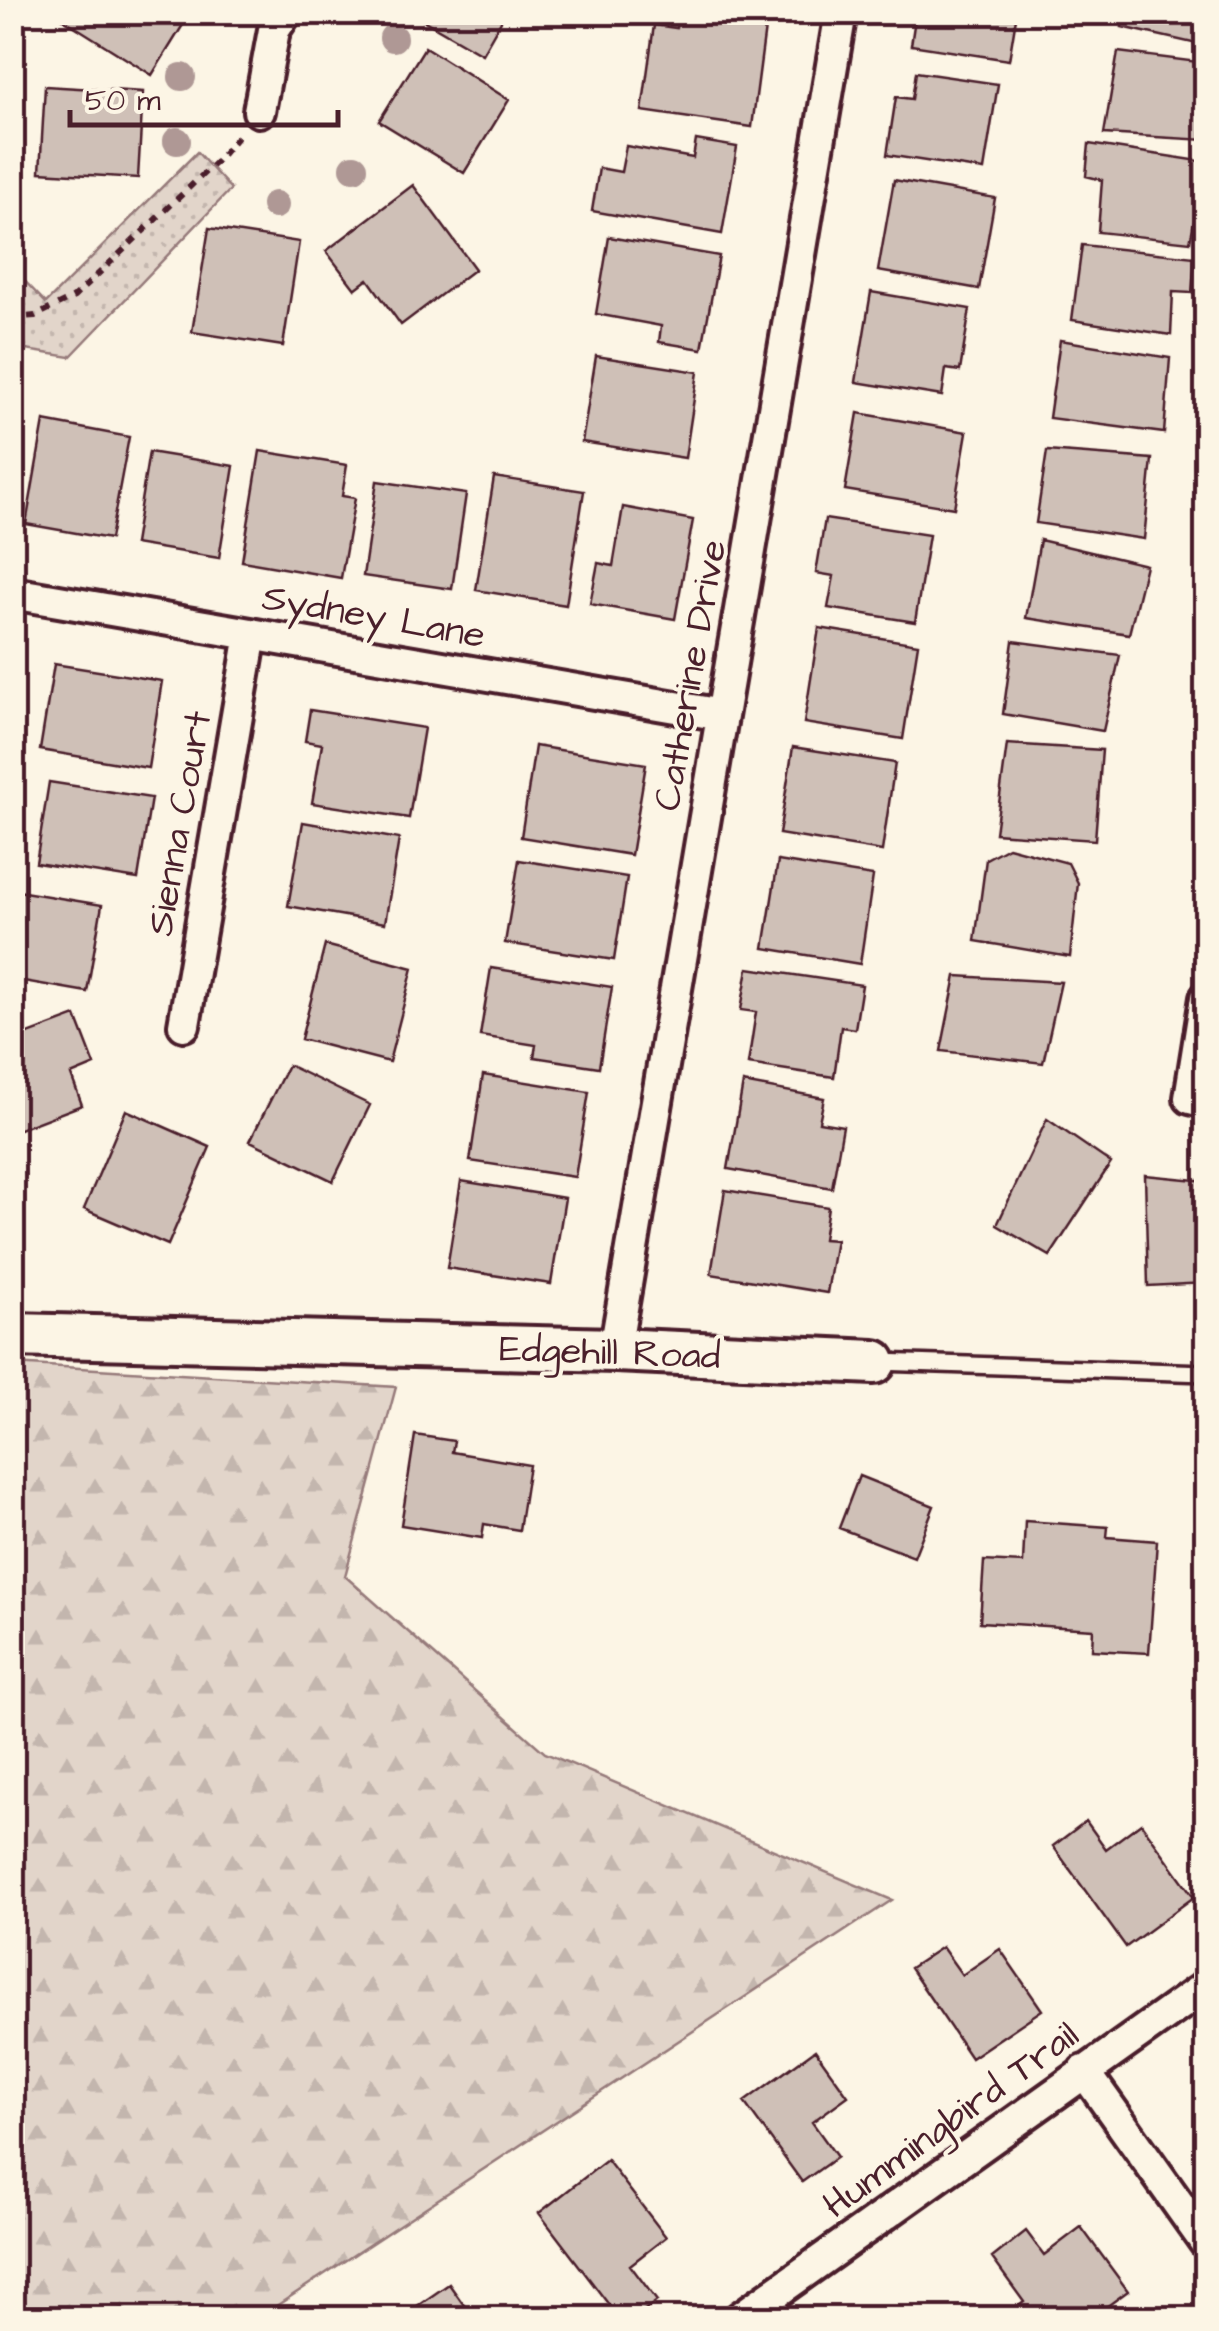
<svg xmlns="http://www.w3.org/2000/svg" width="1219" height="2331" font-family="'Architects Daughter',sans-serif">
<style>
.forest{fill:url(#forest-firs);stroke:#967a7a;stroke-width:2.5}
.park{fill:url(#park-dots);stroke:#967a7a;stroke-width:2.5}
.building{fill:#cfc0b7;stroke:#4a1f2b;stroke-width:2.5}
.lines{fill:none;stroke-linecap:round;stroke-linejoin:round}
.lane-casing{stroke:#4a1f2b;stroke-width:22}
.street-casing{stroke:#4a1f2b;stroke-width:38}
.secondary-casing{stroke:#4a1f2b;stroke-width:50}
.path{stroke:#4a1f2b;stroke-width:6;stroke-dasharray:8 8;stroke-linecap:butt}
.lane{stroke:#fcf5e5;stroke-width:15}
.street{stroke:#fcf5e5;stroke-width:30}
.secondary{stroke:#fcf5e5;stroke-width:42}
.tree{fill:#af9895}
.labels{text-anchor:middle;stroke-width:8;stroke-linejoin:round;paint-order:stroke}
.street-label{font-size:38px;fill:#4a1f2b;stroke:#fcf5e5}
</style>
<defs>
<pattern id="forest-firs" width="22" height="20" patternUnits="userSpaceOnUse" patternTransform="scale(2.5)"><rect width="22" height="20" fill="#e2d5ca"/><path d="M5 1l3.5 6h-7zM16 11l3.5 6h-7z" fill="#c3b6ae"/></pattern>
<pattern id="park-dots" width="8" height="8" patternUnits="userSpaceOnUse" patternTransform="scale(2.5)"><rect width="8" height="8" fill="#e2d5ca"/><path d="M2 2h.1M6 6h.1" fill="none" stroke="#c3b6ae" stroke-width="1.8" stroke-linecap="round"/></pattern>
</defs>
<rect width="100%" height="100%" fill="#fcf5e5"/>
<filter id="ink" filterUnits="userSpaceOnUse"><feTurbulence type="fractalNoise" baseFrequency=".01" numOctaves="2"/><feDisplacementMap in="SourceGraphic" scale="20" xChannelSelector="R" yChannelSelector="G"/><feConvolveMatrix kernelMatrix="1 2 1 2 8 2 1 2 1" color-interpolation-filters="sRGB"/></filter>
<g filter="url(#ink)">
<path class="forest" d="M13 1364 396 1387 345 1576 545 1753 892 1900 258 2318H24L12 2307Z"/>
<path class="park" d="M197 152 231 189 70 357 13 348V269L46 303Z"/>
<path class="building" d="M68 12H191L152 75 63 19Z
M409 12H506L482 54Z
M916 12H1017L1009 60 911 45Z
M1126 12H1206V46L1122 27Z
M678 16 765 28 752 127 642 111 654 25 676 28Z
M425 47 509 100 464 173 379 121Z
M1118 52 1206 63V140L1104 134Z
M916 72 998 84 984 170 887 155 896 97 912 99Z
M45 86 143 92 138 178 40 172Z
M696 140 737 147 722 234 592 211 599 168 621 172 626 146 693 158Z
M1089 144 1206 162 1190 242 1098 232 1102 180 1086 176Z
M894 180 995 198 979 289 878 271Z
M413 185 475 269 401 325 368 279 355 289 326 251Z
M209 228 299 242 283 346 192 332Z
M609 237 719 256 702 349 659 342 661 326 596 314Z
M1082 245 1195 257 1192 293 1173 292 1171 335 1072 320Z
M871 292 970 309 960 371 946 369 942 396 856 382Z
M1060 340 1170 358 1164 433 1049 418Z
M596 356 698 372 685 458 582 442Z
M858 413 967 432 954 508 845 490Z
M44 421 129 437 110 539 26 524Z
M260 451 347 465 342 496 355 498 341 578 242 561Z
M1047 451 1152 459 1144 539 1036 523Z
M149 452 234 466 219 558 134 544Z
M494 477 584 491 566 605 476 590Z
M377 481 466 494 452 589 363 576Z
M623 507 693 520 675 619 590 604 598 563 613 566Z
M825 519 929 535 915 622 828 608 834 576 816 573Z
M1040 540 1146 565 1129 634 1026 618Z
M819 628 918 644 903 739 804 723Z
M1013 641 1120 655 1103 731 1003 714Z
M54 664 162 681 148 768 40 750Z
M310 710 424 728 409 818 312 803 322 744 305 741Z
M1007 744 1102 750 1095 840 995 833Z
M535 746 646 764 631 855 521 837Z
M793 747 895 763 882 851 779 834Z
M49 782 151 798 138 879 36 863Z
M303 822 399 839 385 923 288 906Z
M1008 847 1068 863 1078 883 1070 957 975 941 986 859Z
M519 860 627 877 614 960 505 943Z
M778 861 873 876 860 964 764 948Z
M12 890 102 905 87 992 12 979Z
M325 945 413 968 389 1062 301 1039Z
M491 968 612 987 599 1067 534 1057 536 1045 480 1036Z
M748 968 862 985 855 1029 841 1027 834 1077 748 1064 756 1012 741 1010Z
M956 976 1061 982 1043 1063 941 1051Z
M76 1016 95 1065 71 1075 82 1105 12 1132V1040Z
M288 1065 370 1105 333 1181 250 1141Z
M483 1075 589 1092 575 1177 470 1161Z
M743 1083 824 1098 819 1122 843 1126 832 1188 728 1169Z
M126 1110 210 1147 168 1245 84 1209Z
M1047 1119 1111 1163 1050 1256 997 1225Z
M1145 1175 1206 1181V1283L1148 1286Z
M461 1181 565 1198 551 1284 447 1268Z
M725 1190 828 1207 823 1239 836 1240 827 1293 711 1274Z
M415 1435 454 1441 452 1452 529 1465 519 1530 484 1524 482 1538 401 1525Z
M859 1476 934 1506 914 1557 839 1528Z
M1025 1521 1108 1527 1107 1537 1157 1541 1149 1653 1092 1650 1093 1629 980 1622 984 1561 1023 1563Z
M1086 1821 1106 1849 1141 1823 1194 1897 1126 1947 1053 1846Z
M942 1947 962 1975 1000 1949 1042 2010 971 2058 910 1968Z
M815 2050 848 2096 812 2122 837 2157 802 2182 744 2102Z
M607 2160 666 2237 630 2265 657 2301 634 2318H619L539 2213Z
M1081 2227 1128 2291 1091 2318H1003L1024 2302 992 2258 1026 2231 1044 2255Z
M449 2284 473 2318H400Z"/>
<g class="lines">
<defs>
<path id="lane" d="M878 1362 1206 1373"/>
<path id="street" d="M259 111 274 30 286 12
M12 593 722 715
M1206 998 1190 1098 1206 1102
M184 1025 251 634
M615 1350 841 12
M1084 2071 1206 2243
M740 2318 1206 1986"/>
<path id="secondary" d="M12 1335 615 1350 874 1362"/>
</defs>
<use href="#lane" class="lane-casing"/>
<use href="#street" class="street-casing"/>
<use href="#secondary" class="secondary-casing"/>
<path class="path" d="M12 318 35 316 74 297 216 162 239 135"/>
<use href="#lane" class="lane"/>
<use href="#street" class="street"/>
<use href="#secondary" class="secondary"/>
</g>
<g class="tree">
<circle cx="393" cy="38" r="14"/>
<circle cx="182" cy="77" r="14"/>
<circle cx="177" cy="141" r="14"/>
<circle cx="354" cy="168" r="14"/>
<circle cx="275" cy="205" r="14"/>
</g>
</g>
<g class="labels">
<g class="street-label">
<text transform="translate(374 615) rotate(10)" y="13">Sydney Lane</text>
<text transform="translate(689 675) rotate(-80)" y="13">Catherine Drive</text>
<text transform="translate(178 823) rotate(-80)" y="13">Sienna Court</text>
<text transform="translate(610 1351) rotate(2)" y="13">Edgehill Road</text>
<text transform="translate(950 2119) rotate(-36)" y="13">Hummingbird Trail</text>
</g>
</g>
<rect width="1219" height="2331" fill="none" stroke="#fcf5e5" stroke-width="50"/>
<rect x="25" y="25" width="1169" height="2281" fill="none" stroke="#4a1f2b" stroke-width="4" filter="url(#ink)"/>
<path d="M70 110v15h268v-15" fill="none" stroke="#4a1f2b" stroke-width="5"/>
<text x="85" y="110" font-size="30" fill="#4a1f2b" stroke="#fcf5e5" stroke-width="8" paint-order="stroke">50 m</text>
</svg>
